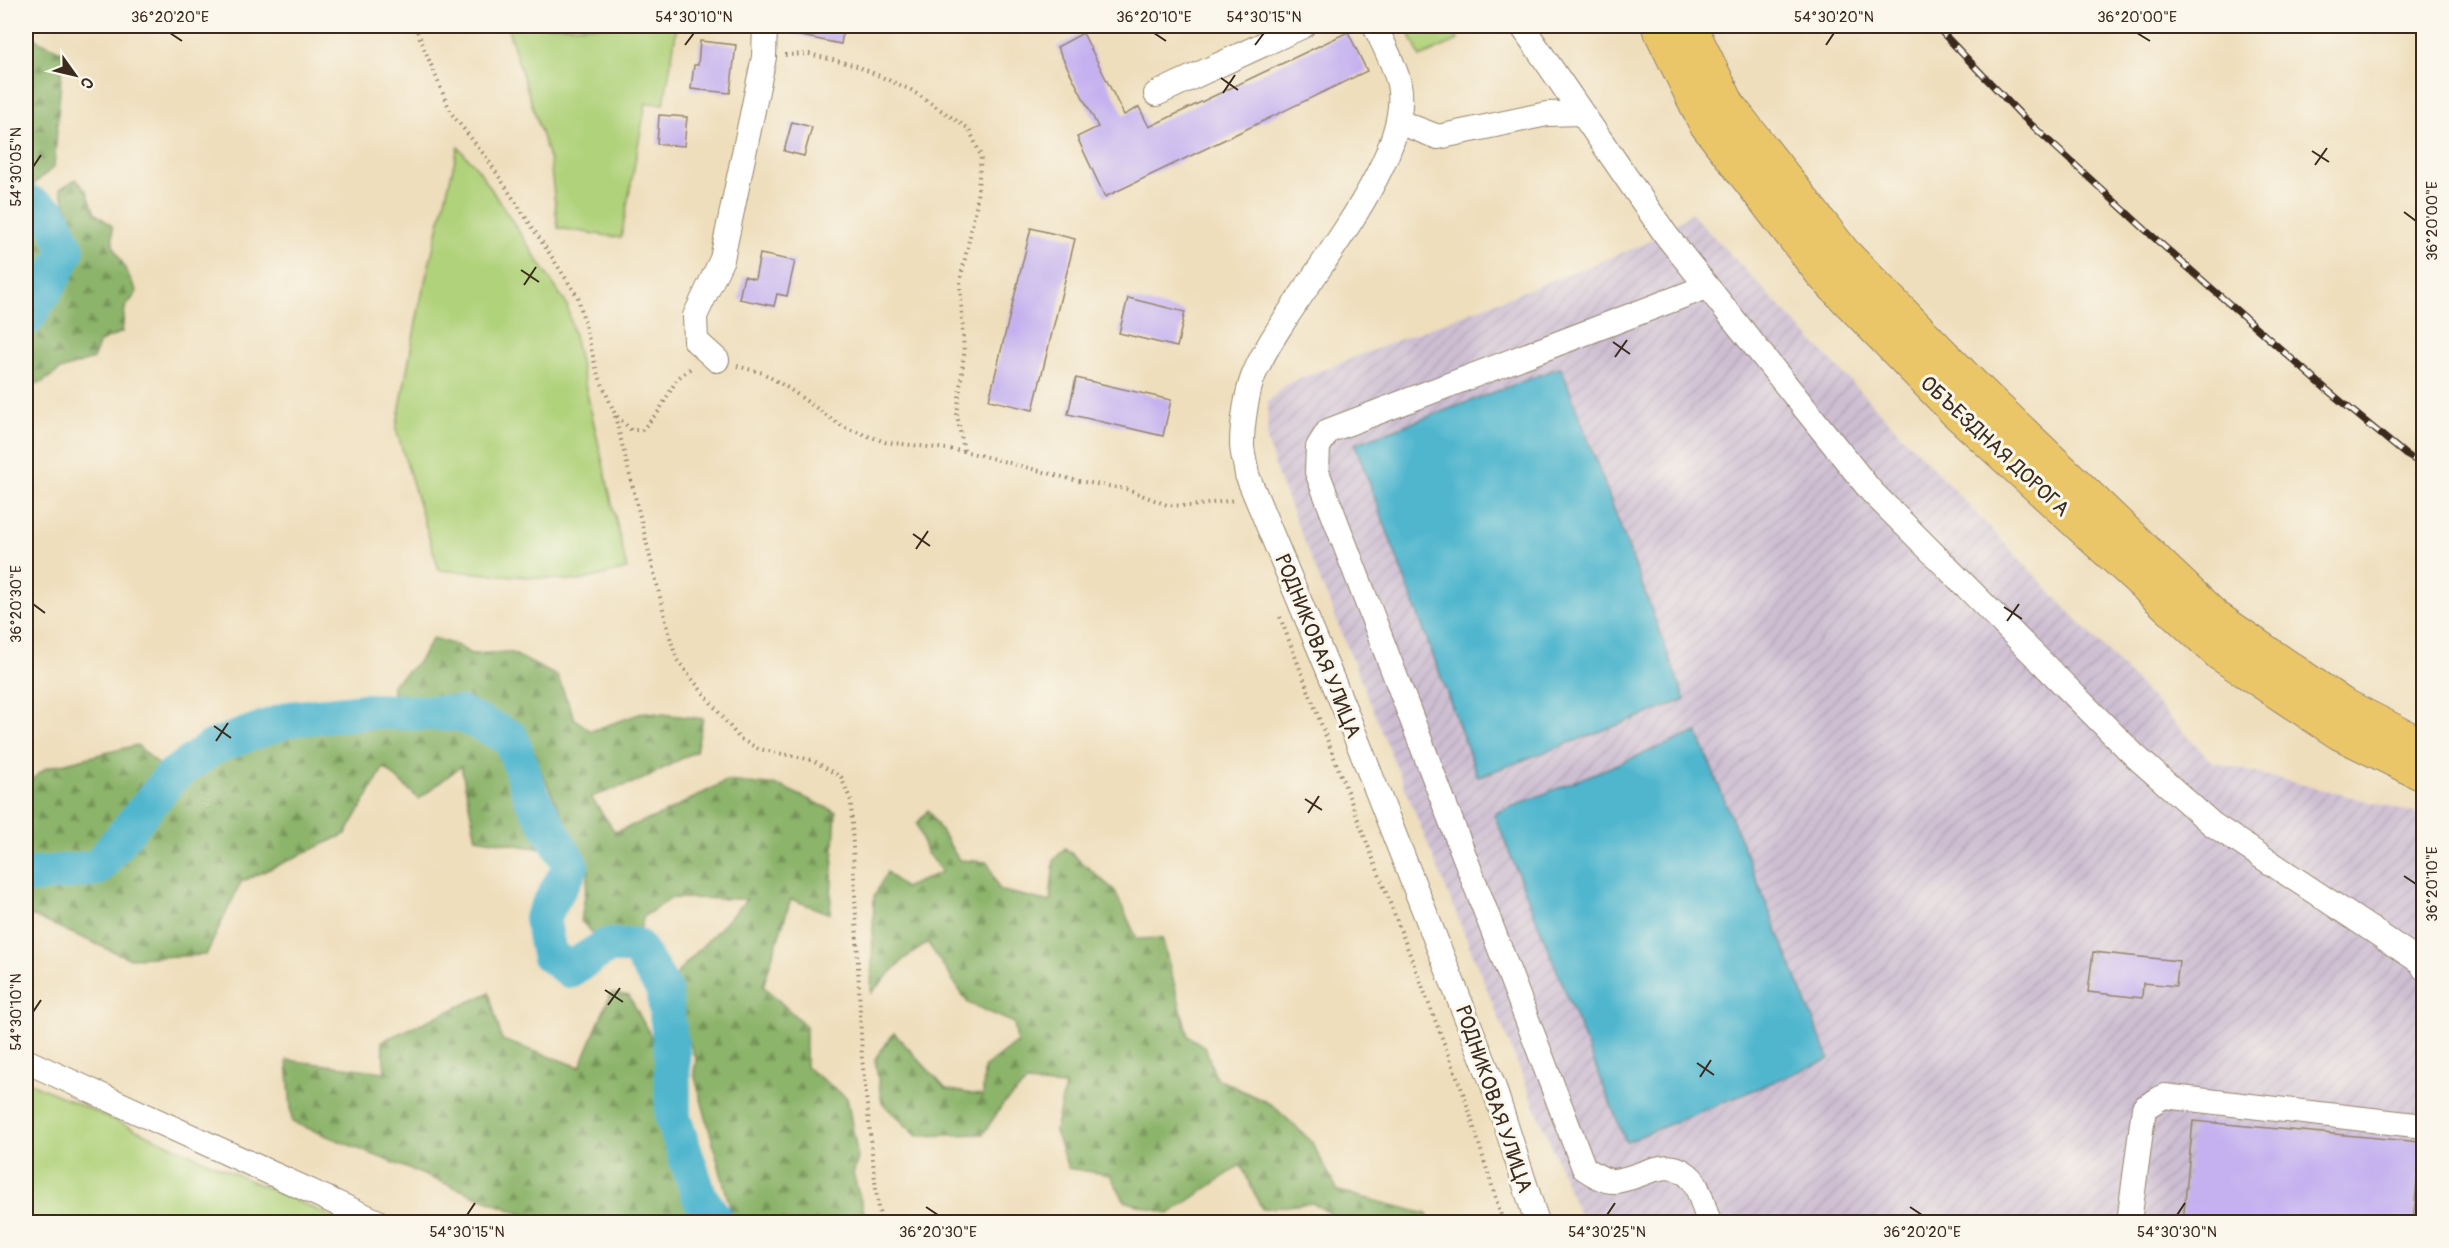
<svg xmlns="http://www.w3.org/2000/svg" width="2449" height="1248" font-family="Pangolin,sans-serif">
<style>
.industrial{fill:url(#industrial-furrows)}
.green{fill:#b0d27a;stroke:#767e4c;stroke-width:1.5}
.forest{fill:url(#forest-firs);stroke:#646f44;stroke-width:1.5}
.water{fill:#50b6ce;stroke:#467076;stroke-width:1.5}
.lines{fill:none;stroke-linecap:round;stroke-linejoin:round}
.river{stroke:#50b6ce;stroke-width:36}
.building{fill:#c5b1ef}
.minor-casing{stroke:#94846d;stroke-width:26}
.highway-casing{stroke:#94846d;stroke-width:35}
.path{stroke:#94846d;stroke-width:4;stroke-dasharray:1.5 4.5;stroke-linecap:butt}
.minor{stroke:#fff;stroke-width:24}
.highway{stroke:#ebc669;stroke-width:33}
.rail-casing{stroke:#3b2a1e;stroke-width:7}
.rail{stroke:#fbf7ec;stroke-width:4.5;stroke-dasharray:14;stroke-linecap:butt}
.ticks{fill:none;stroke:#3b2a1e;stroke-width:2}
.labels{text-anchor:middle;stroke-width:6;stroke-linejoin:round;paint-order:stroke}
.street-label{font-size:21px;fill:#3b2a1e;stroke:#fbf7ec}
.neatline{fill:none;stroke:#3b2a1e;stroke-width:2}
.ticks-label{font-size:15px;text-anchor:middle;fill:#3b2a1e}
</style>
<defs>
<pattern id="industrial-furrows" width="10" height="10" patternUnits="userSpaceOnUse" patternTransform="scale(1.5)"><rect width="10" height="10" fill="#cdbed2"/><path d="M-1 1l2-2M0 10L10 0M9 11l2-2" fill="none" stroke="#b1a3b4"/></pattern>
<pattern id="forest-firs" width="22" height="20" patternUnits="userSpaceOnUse" patternTransform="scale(1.5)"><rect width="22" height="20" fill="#8cb46a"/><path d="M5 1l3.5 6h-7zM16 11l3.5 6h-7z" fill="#749357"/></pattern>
</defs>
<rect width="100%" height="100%" fill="#fbf7ec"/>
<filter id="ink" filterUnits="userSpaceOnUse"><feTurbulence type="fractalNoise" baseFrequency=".0167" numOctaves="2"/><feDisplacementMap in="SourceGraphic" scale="12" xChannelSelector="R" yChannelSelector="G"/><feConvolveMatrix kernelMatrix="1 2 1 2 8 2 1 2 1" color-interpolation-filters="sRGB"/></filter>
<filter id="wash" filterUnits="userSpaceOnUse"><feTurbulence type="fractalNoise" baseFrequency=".008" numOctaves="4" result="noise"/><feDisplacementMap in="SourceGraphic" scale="24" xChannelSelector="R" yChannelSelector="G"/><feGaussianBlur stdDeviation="1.35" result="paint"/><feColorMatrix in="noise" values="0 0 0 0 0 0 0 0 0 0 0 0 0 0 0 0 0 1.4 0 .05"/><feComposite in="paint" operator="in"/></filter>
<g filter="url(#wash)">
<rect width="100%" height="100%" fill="#eedebc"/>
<path class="industrial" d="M1691 213 2212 762 2415 813 2423 822V1222H1582L1278 477 1267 439 1268 402 1286 384 1645 244Z"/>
<path class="green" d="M507 26H677L664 104 646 103 621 238 558 228 550 161Z
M1406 26H1452L1458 40 1420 57Z
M458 147 478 169 567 305 627 569 579 581 439 570 396 429 420 302Z
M26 1081 344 1222H26Z"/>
<path class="forest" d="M26 35 63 52 54 167 30 187 26 185Z
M76 179 87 192 95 213 112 226 113 245 137 292 125 308 122 332 100 342 93 359 60 370 41 383H26V333L78 254 79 237 60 189Z
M26 210 44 219 59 248 35 294 26 303Z
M433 638 456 645 471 654 510 652 557 676 575 719 591 731 645 712 703 719 696 751 641 780 591 797 615 832 663 814 726 781 780 786 836 812 830 914 791 899 763 986 806 1026V1067L847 1098 858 1158 853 1174 867 1222H734L694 1073 696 1060 669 989 679 971 747 899 672 898 644 916 638 937 631 949H608L581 921 589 870 527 743 452 696 394 699 392 685 419 661Z
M447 721 504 744 516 792 540 849 476 838 461 766 419 799 384 767 346 834 241 882 206 955 128 958 26 913V882L101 879 209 742 288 729Z
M137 745 168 773 99 852 67 867 26 865V784L46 768Z
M928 810 959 860 988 862 999 890 1050 902 1054 860 1065 848 1115 891 1137 939 1162 938 1188 1036 1205 1047 1216 1078 1272 1105 1311 1141 1338 1191 1427 1214 1428 1222H1344L1313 1203 1262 1209 1241 1165 1169 1214 1125 1201 1110 1175 1068 1168 1055 1131 1065 1086 1026 1083 1003 1104 983 1134 917 1136 882 1103 875 1059 894 1033 946 1089 983 1096 984 1068 1017 1042 1014 1023 968 1003 928 943 904 959 871 993 874 897 887 872 904 888 942 872 926 852 917 824Z
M489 993 502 1040 580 1067 611 993 629 996 659 1051 658 1096 678 1183 698 1222H536L526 1216 292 1122 287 1060 385 1072 382 1041Z"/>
<path class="water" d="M1561 367 1685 700 1478 777 1355 444Z
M1697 732 1829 1059 1626 1142 1494 814Z"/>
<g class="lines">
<path class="river" d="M26 201 51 215 67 250 51 281 26 319
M26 876 97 868 172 776 213 747 290 719 365 711 461 714 511 738 531 796 571 866 542 918 549 954 569 970 607 946H636L664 990 672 1053 673 1118 700 1198 717 1222"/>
</g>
<g id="blocks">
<path class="building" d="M787 26H844L841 44 786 33Z
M1348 32 1367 71 1105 197 1077 137 1098 127 1057 47 1083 33 1124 115 1139 107 1149 127Z
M700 41 736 45 730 93 691 89 694 65H698Z
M659 115 687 117 684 146 657 144Z
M792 122 812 127 804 156 784 151Z
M1031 228 1075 239 1033 410 989 400Z
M760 254 795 261 787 296 777 294 774 306 739 299 744 276 755 279Z
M1128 298 1185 312 1177 347 1119 333Z
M1076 378 1171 400 1163 436 1068 414Z
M2093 952 2179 961 2176 986 2143 983 2142 998 2088 992Z
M2193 1121 2421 1142 2413 1222H2183Z"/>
</g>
</g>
<g filter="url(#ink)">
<use href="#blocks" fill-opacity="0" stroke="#94846d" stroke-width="1.5"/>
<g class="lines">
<defs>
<path id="minor" d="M1375 26C1383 44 1395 65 1399 84 1415 165 1287 297 1255 372 1247 389 1242 425 1242 444 1242 454 1246 465 1247 475L1345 710 1493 1085 1537 1222
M1522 26 1666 235 1871 491 2134 755 2212 824 2422 963 2424 968
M1156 94 1303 26
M1399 122 1438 137 1547 114 1580 113
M1706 287 1328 431 1318 447 1317 472 1584 1168C1592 1173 1603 1181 1613 1181 1641 1180 1667 1152 1692 1179 1699 1187 1705 1212 1709 1222
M717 360 696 341 695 316 722 259 764 57 765 26
M26 1061 378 1222
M2129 1222 2144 1108 2164 1096 2424 1126"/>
<path id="highway" d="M1658 26 1705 123 1822 274 1954 410 2221 655 2339 733 2424 775
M1690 26 1729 106 1844 253 1973 385 2214 616 2342 704 2424 746"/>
</defs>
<use href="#minor" class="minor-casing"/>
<use href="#highway" class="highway-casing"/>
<path class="path" d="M415 26 451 113 486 157 578 297 597 372 615 414 631 430H642L659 411 677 379 692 367
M785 55 809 54 857 66 911 90 969 129 981 156 976 208 960 281 964 353 957 415 964 451
M737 366 763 373 788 388 843 427 885 442 964 451 1078 481 1126 489 1167 505 1191 506 1235 500
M615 416 671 641 677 660 740 739 759 749 812 760 841 777 851 801 862 1058 878 1208 883 1222
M1280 617 1464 1095 1503 1222"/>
<use href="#minor" class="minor"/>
<use href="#highway" class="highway"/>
<defs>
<path id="rail" d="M1936 26 2022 116 2151 235 2326 389 2406 455 2424 465"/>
</defs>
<use href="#rail" class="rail-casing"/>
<use href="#rail" class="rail"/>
</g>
</g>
<path class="ticks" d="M170 33 182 41M1154 33 1166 41M2137 33 2150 41M685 45 694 33M1255 45 1264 33M1826 45 1834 33M1221 78 1238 90M1223 93 1235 75M2312 151 2329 162M2315 165 2327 148M33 167 41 155M2404 212 2416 221M521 270 539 282M524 285 536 267M1613 342 1630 354M1615 357 1627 340M913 534 930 546M916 549 928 531M33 604 45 613M2004 607 2022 619M2007 621 2019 604M214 726 231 738M216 741 228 723M1305 799 1322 810M1308 813 1319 796M2404 876 2416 884M605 990 623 1002M608 1005 620 988M33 1012 41 1000M1697 1063 1714 1075M1700 1077 1711 1060M926 1207 938 1215M1910 1207 1922 1215M467 1215 475 1203M1607 1215 1615 1203M2177 1215 2185 1203"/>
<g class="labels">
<g class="street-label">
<text transform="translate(1995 446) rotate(43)" y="7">ОБЪЕЗДНАЯ ДОРОГА</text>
<text transform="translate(1318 646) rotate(68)" y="7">РОДНИКОВАЯ УЛИЦА</text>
<text transform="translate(1494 1099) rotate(71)" y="7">РОДНИКОВАЯ УЛИЦА</text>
</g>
</g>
<rect width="2449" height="1248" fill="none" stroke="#fbf7ec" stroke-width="66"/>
<g transform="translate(75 75) rotate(124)" stroke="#fbf7ec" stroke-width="4.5" paint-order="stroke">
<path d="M0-4.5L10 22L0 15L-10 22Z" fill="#3b2a1e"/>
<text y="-9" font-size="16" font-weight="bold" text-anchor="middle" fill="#3b2a1e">С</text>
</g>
<rect x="33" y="33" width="2383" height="1182" class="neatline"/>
<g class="ticks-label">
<text x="170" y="22">36°20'20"E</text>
<text x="694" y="22">54°30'10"N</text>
<text x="1154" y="22">36°20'10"E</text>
<text x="1264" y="22">54°30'15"N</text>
<text x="1834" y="22">54°30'20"N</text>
<text x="2137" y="22">36°20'00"E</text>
<text transform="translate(16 167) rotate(-90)" y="5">54°30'05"N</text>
<text transform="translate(2432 221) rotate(-90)" y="5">36°20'00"E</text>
<text transform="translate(16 604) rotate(-90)" y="5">36°20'30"E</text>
<text transform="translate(2432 884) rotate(-90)" y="5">36°20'10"E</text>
<text transform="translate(16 1012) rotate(-90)" y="5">54°30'10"N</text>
<text x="467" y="1237">54°30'15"N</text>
<text x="938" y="1237">36°20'30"E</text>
<text x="1607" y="1237">54°30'25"N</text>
<text x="1922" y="1237">36°20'20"E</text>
<text x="2177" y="1237">54°30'30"N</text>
</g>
</svg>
